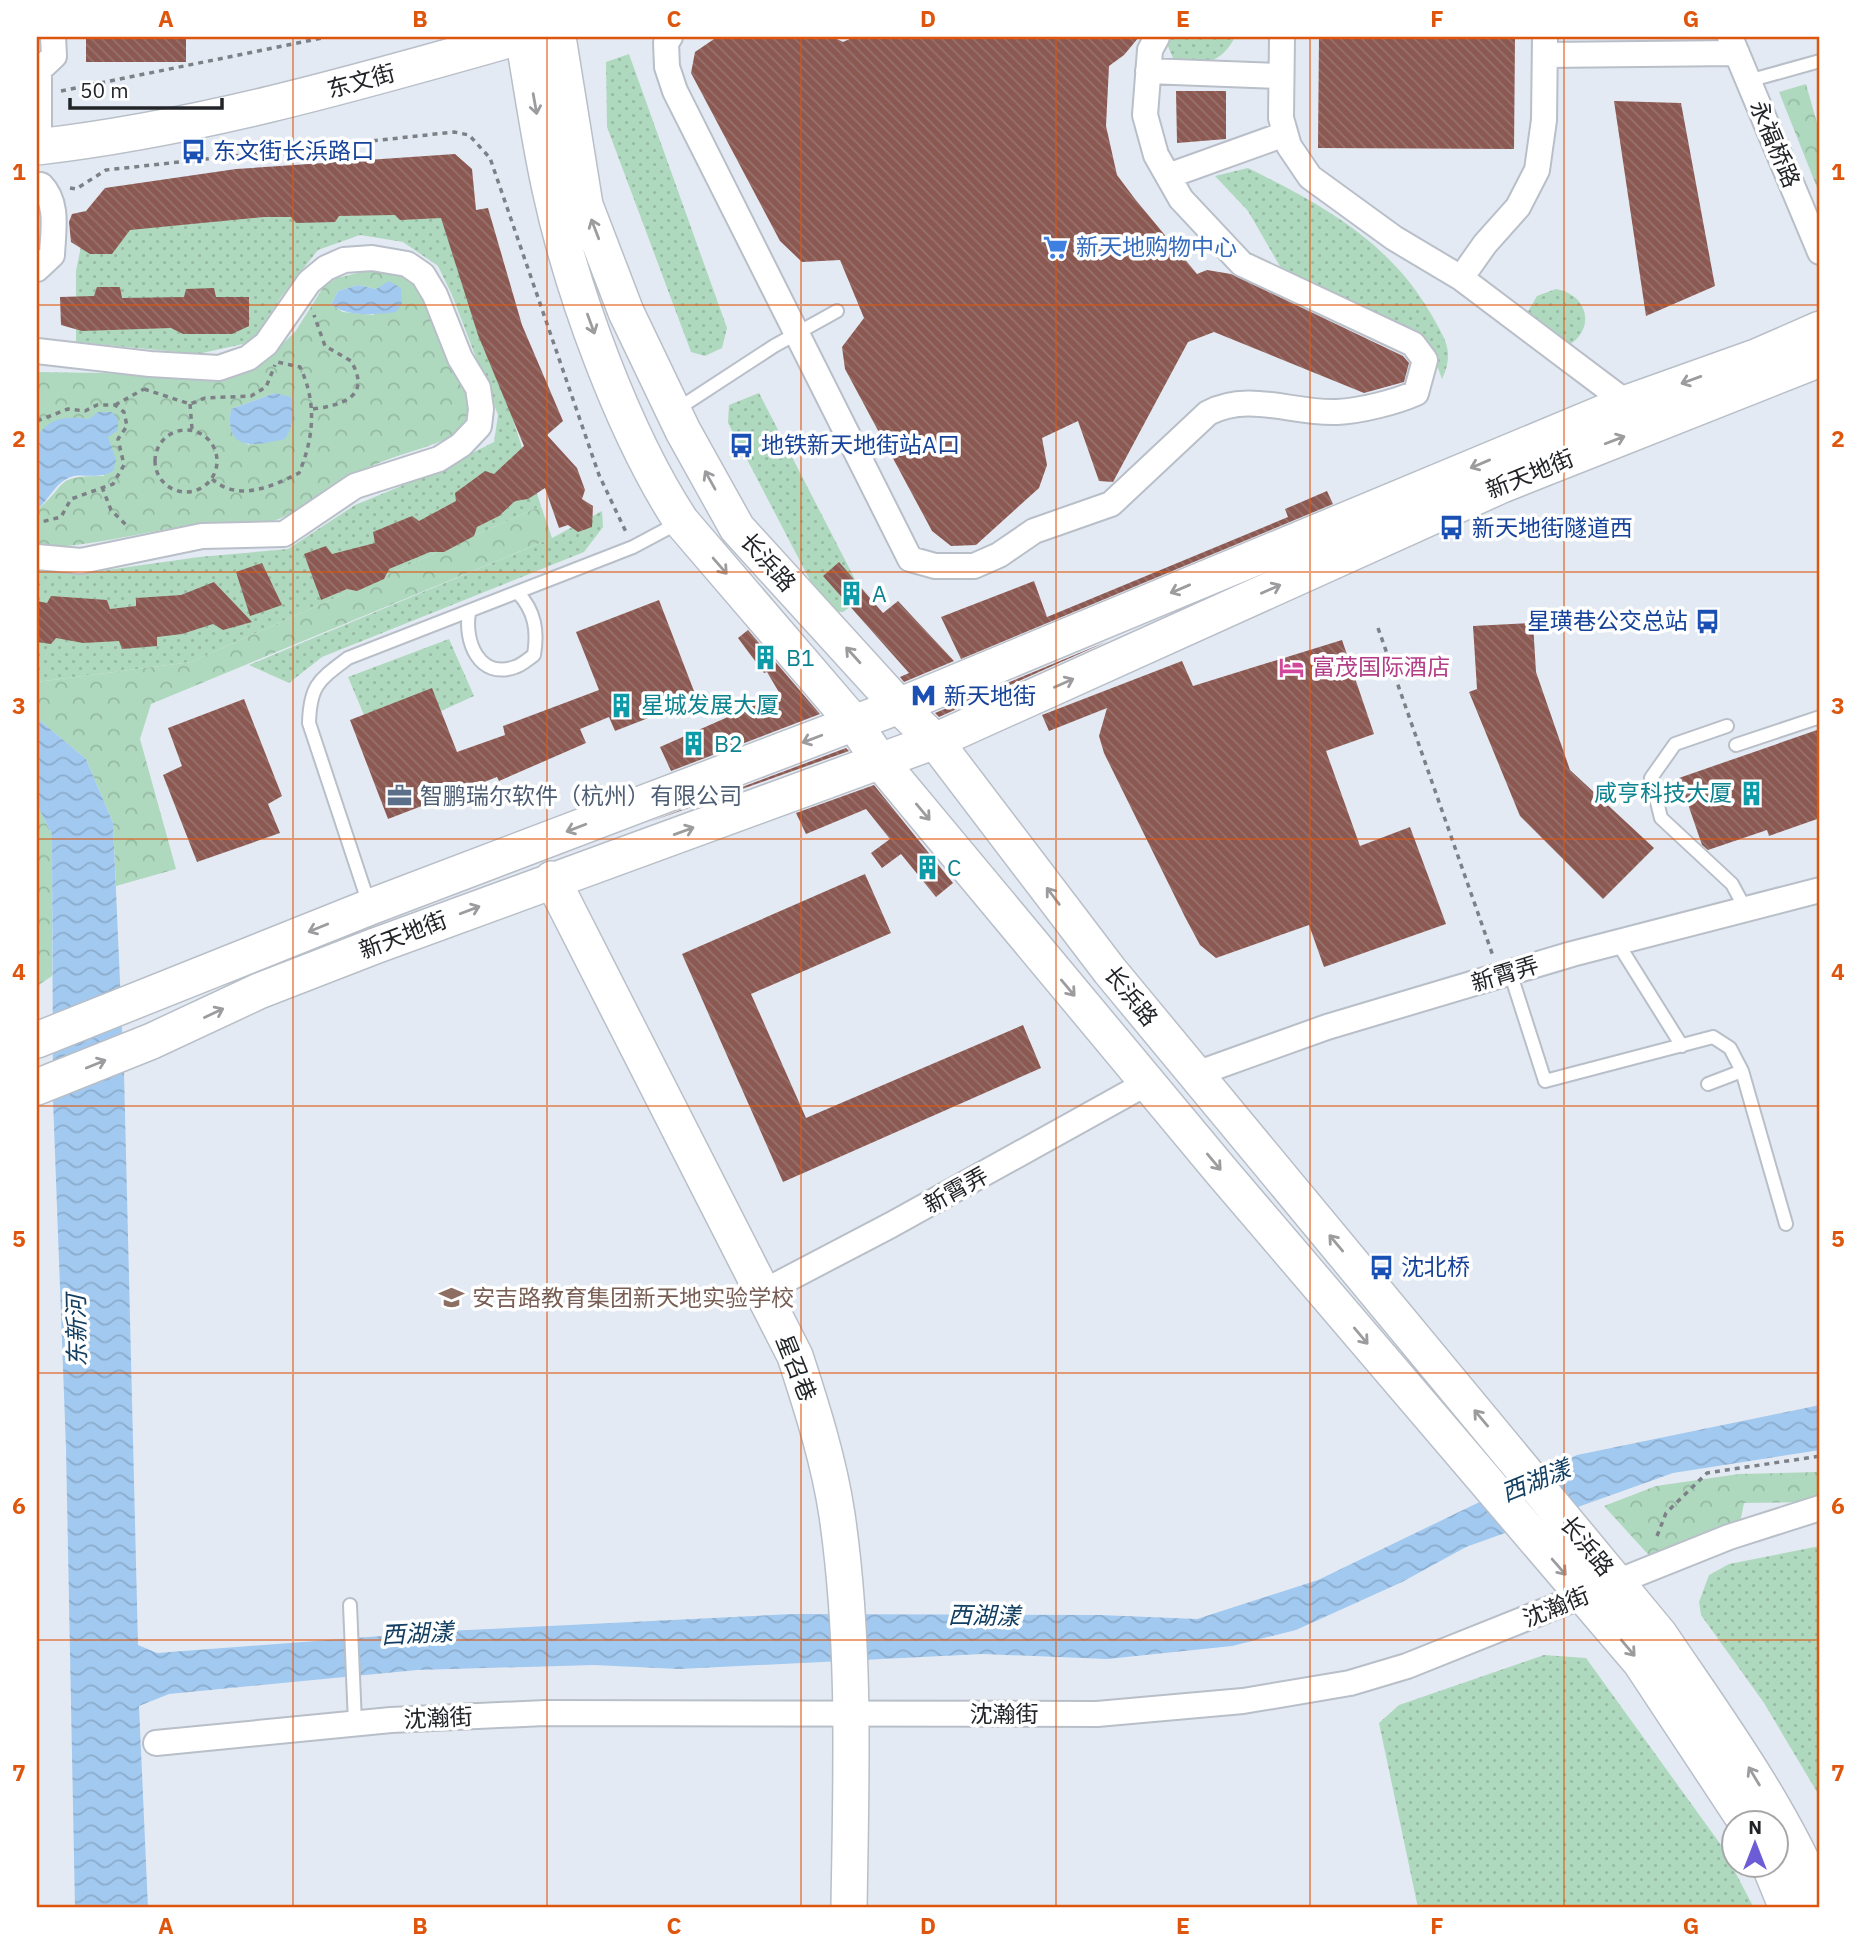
<svg xmlns="http://www.w3.org/2000/svg" width="1857" height="1945" font-family="'IBM Plex Sans','Noto Sans SC',sans-serif">
<style>
.grass{fill:url(#grass-dots)}
.forest{fill:url(#forest-crowns);fill-rule:evenodd}
.water{fill:url(#water-waves)}
.building{fill:url(#building-back-hatch)}
.lines{fill:none;stroke-linecap:round;stroke-linejoin:round}
.lane-casing{stroke:#b9bfc8;stroke-width:16}
.street-casing{stroke:#b9bfc8;stroke-width:28}
.secondary-casing{stroke:#b9bfc8;stroke-width:38}
.path{stroke:#7d8187;stroke-width:3.5;stroke-dasharray:5 5;stroke-linecap:butt}
.lane{stroke:#fff;stroke-width:12}
.street{stroke:#fff;stroke-width:24}
.secondary{stroke:#fff;stroke-width:35}
.oneway{stroke:#9c9c9e}
.grid{fill:none;stroke:#de560d;stroke-width:2;stroke-opacity:0.55}
.labels{text-anchor:middle;stroke-width:7;stroke-linejoin:round;paint-order:stroke}
.street-label{font-size:23px;fill:#222428;stroke:#fff}
.transit-label{font-size:23px;fill:#164399;stroke:#fff;text-anchor:start}
.shop-label{font-size:23px;fill:#366cbe;stroke:#fff;text-anchor:start}
.culture-label{font-size:23px;fill:#0d838f;stroke:#fff;text-anchor:start}
.hotel-label{font-size:23px;fill:#b23c85;stroke:#fff;text-anchor:start}
.service-label{font-size:23px;fill:#4e5e75;stroke:#fff;text-anchor:start}
.education-label{font-size:23px;fill:#785e54;stroke:#fff;text-anchor:start}
.water-label{font-size:24px;font-style:italic;fill:#123e62;stroke:#fff}
.neatline{fill:none;stroke:#de560d;stroke-width:2.5}
.grid-label{font-size:23px;text-anchor:middle;font-weight:bold;fill:#de560d}
</style>
<defs>
<pattern id="grass-dots" width="8" height="8" patternUnits="userSpaceOnUse" patternTransform="scale(1.75)"><rect width="8" height="8" fill="#afd9be"/><path d="M2 2h.1M6 6h.1" fill="none" stroke="#96baa3" stroke-width="1.8" stroke-linecap="round"/></pattern>
<pattern id="forest-crowns" width="20" height="18" patternUnits="userSpaceOnUse" patternTransform="scale(1.75)"><rect width="20" height="18" fill="#afd9be"/><path d="M2 6a3 3 0 1 1 6 0M12 15a3 3 0 1 1 6 0" fill="none" stroke="#96baa3"/></pattern>
<pattern id="water-waves" width="16" height="10" patternUnits="userSpaceOnUse" patternTransform="scale(1.75)"><rect width="16" height="10" fill="#a2c9ef"/><path d="M0 5q4-4 8 0t8 0" fill="none" stroke="#8baccd"/></pattern>
<pattern id="building-back-hatch" width="6" height="6" patternUnits="userSpaceOnUse" patternTransform="scale(1.75)"><rect width="6" height="6" fill="#8b5952"/><path d="M-1 5l2 2M0 0l6 6M5-1l2 2" fill="none" stroke="#98726d"/></pattern>
</defs>
<rect width="100%" height="100%" fill="#e4eaf3"/>
<path class="grass" d="M1164 37H1235C1221 64 1201 68 1173 58Z
M629 54 727 328 722 348 705 356 691 352 607 127 606 62Z
M1248 168C1322 205 1389 241 1431 314 1445 339 1455 351 1442 379L1429 344 1400 327 1285 275 1248 211 1215 176Z
M442 201 541 506 191 662 37 682V571L93 572 199 557 288 549 355 505 428 475 494 442 498 415 452 295 438 266 403 242 360 235 318 250 281 297 252 342 198 354 76 342V271L85 226Z
M1556 289C1591 295 1596 334 1563 348L1527 313 1537 296Z
M759 393 861 591 857 602 843 612 826 611 728 423 729 405Z
M602 511 603 527 584 552 322 657 289 683 249 665 552 538Z
M449 639 474 696 441 711 432 689 364 715 348 677Z
M1820 1546V1797L1764 1703 1701 1615 1699 1602 1709 1575 1729 1564Z
M1544 1655 1586 1658 1721 1845 1754 1908H1418L1379 1723 1399 1705Z"/>
<path class="forest" d="M1806 84 1820 134V195L1779 92Z
M378 268 406 275 421 291 443 350 467 394 469 412 461 432C427 450 390 455 357 473 330 487 307 508 279 519 248 530 216 523 184 527 135 533 87 548 37 547V510C70 483 52 476 104 476L89 419 76 418 37 436V372L232 375 260 365 295 332 324 286 337 278ZM358 285 376 289 374 315 343 312 331 305 338 291ZM275 393 249 445C231 437 228 428 231 409Z
M541 506 552 538 151 704 140 739 176 869 116 886 113 823 86 759 37 718V682L191 662Z
M37 804 52 835V976L37 986Z
M1820 1472V1502L1744 1503 1739 1528 1655 1562 1604 1506 1656 1486 1739 1474Z"/>
<path class="water" d="M389 281 401 288 402 303 396 312C373 315 350 317 331 305L338 291 358 285 376 289Z
M275 393 291 397C294 413 294 425 285 439 254 446 224 452 231 409Z
M98 412H112L118 419V430L108 437 116 460 113 471C100 479 88 474 74 476 56 480 50 499 37 510V436C51 417 65 416 89 419Z
M37 718 86 759 113 823 124 1073 138 1645 157 1653 447 1631 792 1614 1100 1615 1197 1619 1318 1580 1577 1455 1820 1405V1450L1673 1473 1466 1547 1402 1582 1296 1630 1232 1646 1107 1659 982 1654 679 1669 594 1665 417 1670 169 1694 139 1706 148 1908H75L66 1448 53 1100 52 835 37 804Z"/>
<path class="building" d="M86 37H186V62H86Z
M717 37H833L843 42 854 37H1139L1124 55 1109 66 1106 126 1117 175 1135 199 1197 274 1207 270 1231 274 1403 356 1409 363 1404 382 1364 393 1214 332 1188 342 1113 482 1099 481 1078 421 1042 438 1047 465 1039 488 976 545 951 546 932 531 845 369 842 347 864 318 840 260 802 262 780 241 691 73 695 52Z
M1319 37H1515L1514 149 1318 148Z
M1176 91H1226V139L1177 143Z
M1614 101 1681 103 1715 286 1646 316Z
M455 154 472 169 476 210 488 208 522 325 563 421 547 435 577 468 585 490 582 499 593 506 592 527 578 532 568 525 559 528 545 488 528 499 515 501 499 516 477 527 474 536 444 552H430L389 569 384 579 357 591 347 589 321 600 304 554 326 546 332 554 375 543 373 532 412 516 419 521 456 501 455 493 485 471 494 474 524 446 478 335 441 218 400 220 395 215 339 216 335 222 296 223 291 217H264L130 230 112 254H90L71 242 69 222 72 214 86 211 105 188 236 169Z
M97 287H120L122 298 184 297 186 289 214 288 216 297H249V326L232 334H183L171 328 82 331 61 325 60 297 94 296Z
M1327 491 1333 504 961 659 941 617 1034 581 1047 617 1288 517 1285 509Z
M839 562 883 613 898 601 954 661 904 682 900 677 909 673 823 576Z
M262 563 282 605 250 616 236 572Z
M214 582 252 622 223 630 213 624 182 634 157 637V646L122 649 119 641 83 643 56 638 51 644 37 642V601L47 603 51 596 107 600 110 609 136 606V598L181 595Z
M659 600 697 699 615 731 609 717 580 729 586 743 499 781 497 777 388 819 350 720 432 688 457 752 505 735 503 726 599 690 576 632Z
M1533 623 1536 672 1570 770 1654 848 1603 899 1520 816 1469 692 1477 689 1473 626Z
M748 630 820 714 671 771 660 747 780 694 767 672 764 673 738 638Z
M1342 640 1374 734 1326 751 1360 846 1410 827 1446 924 1324 967 1309 925 1216 958 1200 945 1185 917 1104 753 1099 736 1107 708 1049 731 1042 715 1182 661 1193 686Z
M1108 641 939 717 935 713Z
M244 699 282 796 268 804 280 833 197 862 163 775 182 766 168 728Z
M1820 729V818L1769 836 1767 830 1708 850 1702 845 1679 778Z
M846 748 849 751 649 822Z
M874 785 953 883 936 897 901 854 882 868 871 853 890 839 866 809 806 834 796 813Z
M865 874 891 933 751 994 806 1118 1023 1025 1041 1068 783 1182 682 954Z"/>
<g class="lines">
<defs>
<path id="lane" d="M1748 81 1820 61
M676 410 774 346 837 311
M469 613C464 641 479 680 515 667 522 665 528 659 534 655 538 631 535 611 518 593
M1727 726 1675 744 1651 778 1661 818 1732 884 1745 908
M1736 745 1820 717
M369 904 309 723C310 685 319 680 348 658L633 547 678 523
M1617 942 1682 1046
M1510 972 1545 1081 1713 1037 1730 1048 1742 1071 1786 1224
M1708 1084 1742 1071
M350 1605 355 1723"/>
<path id="street" d="M670 37 666 42 667 67 675 91 910 559 935 566H974L999 555 1034 531 1111 504 1208 413C1249 391 1293 414 1337 412 1360 411 1396 402 1416 393L1425 360 1413 344 1242 264 1181 199 1156 155 1145 115 1150 50 1157 37
M1282 37 1281 118 1289 146 1310 177 1394 238 1461 278
M1545 37 1544 120 1537 170 1518 207 1485 244 1461 278 1627 403
M1730 37 1820 252
M1545 55 1737 53
M37 65 39 70V147
M39 70 54 56 53 37
M1148 71 1281 76
M1168 176 1285 134
M37 187 41 185C59 203 53 231 52 255L37 269
M37 351 150 364 219 368 248 358 266 344 309 282 326 268 344 260 372 258 407 264 423 275 435 295 460 358 478 388 481 409 479 426 461 445 439 459 355 486 284 534 202 536 81 561 37 557
M1196 1074 1327 1027 1572 954 1820 890
M763 1292 891 1225 1147 1083
M156 1743 391 1720 545 1713 1097 1714 1243 1701 1350 1683 1407 1666 1729 1537 1820 1508"/>
<path id="secondary" d="M523 37C532 88 539 139 550 189 572 292 624 434 681 521L854 723 879 760 1222 1172 1641 1663 1746 1822
M558 37 585 205 626 312 683 431 737 528 899 706 935 741 1110 971 1660 1635C1718 1721 1780 1805 1820 1901
M37 147C201 128 360 82 519 37
M552 879 795 1356C812 1408 829 1461 837 1515 856 1645 851 1778 849 1908
M37 1040 370 907 899 706 1627 403 1756 357 1820 329
M37 1087 152 1041 259 991 375 946 935 741 1502 485 1820 359
M1769 1864 1787 1908"/>
</defs>
<use href="#lane" class="lane-casing"/>
<use href="#street" class="street-casing"/>
<use href="#secondary" class="secondary-casing"/>
<path class="path" d="M61 91 327 37
M70 188 76 189 106 170 454 132 469 135 490 158 599 475 626 532
M144 389 190 404 205 398 251 396 266 387 275 365
M190 404 192 429
M115 405 144 389
M313 409C342 405 372 397 351 361L325 346 314 315
M37 421 68 409 85 411 97 405H115L124 412 127 426 118 439 124 465 113 484 71 499 61 517 37 523
M155 461a31 31 0 1 1 62 0a31 31 0 1 1-62 0Z
M212 479C238 502 271 487 299 473 314 438 317 402 300 367L277 362
M102 487 111 510 129 528
M1378 628 1493 956
M1657 1536 1666 1513 1707 1473 1820 1456"/>
<use href="#lane" class="lane"/>
<use href="#street" class="street"/>
<use href="#secondary" class="secondary"/>
</g>
<defs><path id="oneway-shaft" d="M-6 0H5M1.5-3L5.5 0L1.5 3" fill="none" stroke-width="1.6" stroke-linecap="round" stroke-linejoin="round" transform="scale(1.75)"/></defs>
<g class="oneway">
<use href="#oneway-shaft" transform="translate(535 104) rotate(80)"/>
<use href="#oneway-shaft" transform="translate(595 229) rotate(-111)"/>
<use href="#oneway-shaft" transform="translate(591 324) rotate(70)"/>
<use href="#oneway-shaft" transform="translate(1691 380) rotate(160)"/>
<use href="#oneway-shaft" transform="translate(1615 440) rotate(-21)"/>
<use href="#oneway-shaft" transform="translate(1480 464) rotate(157)"/>
<use href="#oneway-shaft" transform="translate(710 480) rotate(-119)"/>
<use href="#oneway-shaft" transform="translate(720 566) rotate(49)"/>
<use href="#oneway-shaft" transform="translate(1180 589) rotate(157)"/>
<use href="#oneway-shaft" transform="translate(1271 589) rotate(-24)"/>
<use href="#oneway-shaft" transform="translate(853 655) rotate(-132)"/>
<use href="#oneway-shaft" transform="translate(1064 683) rotate(-24)"/>
<use href="#oneway-shaft" transform="translate(812 739) rotate(159)"/>
<use href="#oneway-shaft" transform="translate(923 812) rotate(50)"/>
<use href="#oneway-shaft" transform="translate(576 828) rotate(159)"/>
<use href="#oneway-shaft" transform="translate(684 831) rotate(-20)"/>
<use href="#oneway-shaft" transform="translate(1053 896) rotate(-127)"/>
<use href="#oneway-shaft" transform="translate(470 910) rotate(-21)"/>
<use href="#oneway-shaft" transform="translate(318 928) rotate(158)"/>
<use href="#oneway-shaft" transform="translate(1068 988) rotate(50)"/>
<use href="#oneway-shaft" transform="translate(214 1013) rotate(-25)"/>
<use href="#oneway-shaft" transform="translate(96 1064) rotate(-22)"/>
<use href="#oneway-shaft" transform="translate(1214 1162) rotate(50)"/>
<use href="#oneway-shaft" transform="translate(1336 1243) rotate(-130)"/>
<use href="#oneway-shaft" transform="translate(1361 1336) rotate(50)"/>
<use href="#oneway-shaft" transform="translate(1481 1418) rotate(-130)"/>
<use href="#oneway-shaft" transform="translate(1559 1567) rotate(49)"/>
<use href="#oneway-shaft" transform="translate(1628 1648) rotate(50)"/>
<use href="#oneway-shaft" transform="translate(1754 1776) rotate(-121)"/>
</g>
<path class="grid" d="M293 37V1908M547 37V1908M801 37V1908M1056 37V1908M1310 37V1908M1564 37V1908M37 305H1820M37 572H1820M37 839H1820M37 1106H1820M37 1373H1820M37 1640H1820"/>
<defs>
<symbol id="bus-bare" viewBox="-9 -9 18 18"><path d="M-5-6H5V4H4V6H2V4H-2V6H-4V4H-5ZM-3.5-4V0h7V-4ZM-3.5 1.2v1.5H-2V1.2ZM2 1.2v1.5H3.5V1.2Z" fill="#1a4fb4" stroke="#fff" stroke-width="2.5" paint-order="stroke"/></symbol>
<symbol id="supermarket-bare" viewBox="-9 -9 18 18"><path d="M-6-5.5h2.5l.6 2H6L4.5 2H-2.5L-4.4-4H-6ZM-1.5 3.2a1.3 1.3 0 1 0 .1 0ZM3 3.2a1.3 1.3 0 1 0 .1 0Z" fill="#3f7fe0" stroke="#fff" stroke-width="2.5" paint-order="stroke"/></symbol>
<symbol id="building-bare" viewBox="-9 -9 18 18"><path d="M-4-6H4V6H1V3H-1V6H-4ZM-2.5-4.3h1.7v1.8h-1.7ZM.8-4.3h1.7v1.8H.8ZM-2.5-1h1.7V.8h-1.7ZM.8-1h1.7V.8H.8Z" fill="#0f9aa8" stroke="#fff" stroke-width="2.5" paint-order="stroke"/></symbol>
<symbol id="hotel-bare" viewBox="-9 -9 18 18"><path d="M-6-4.5h1.5V1H6V5H4.5V3h-9V5H-6ZM-4 0a1.8 1.8 0 1 1 3.6 0ZM.5 0V-2.5h3Q6-2.5 6 0Z" fill="#d1479c" stroke="#fff" stroke-width="2.5" paint-order="stroke"/></symbol>
<symbol id="metro-bare" viewBox="-9 -9 18 18"><path d="M-5.5 5V-5H-3L0 0L3-5H5.5V5H3V-.5L0 4L-3-.5V5Z" fill="#1a4fb4" stroke="#fff" stroke-width="2.5" paint-order="stroke"/></symbol>
<symbol id="office-bare" viewBox="-9 -9 18 18"><path d="M-6-3h4V-5.5h4V-3h4V5H-6ZM-1-4.5V-3h2v-1.5ZM-6 0V1H6V0Z" fill="#5c6f8a" stroke="#fff" stroke-width="2.5" paint-order="stroke"/></symbol>
<symbol id="school-bare" viewBox="-9 -9 18 18"><path d="M0-5L7-2L0 1L-7-2ZM-4 1L0 2.5L4 1V4Q0 6-4 4Z" fill="#8d6e63" stroke="#fff" stroke-width="2.5" paint-order="stroke"/></symbol>
</defs>
<g fill-rule="evenodd">
<use href="#bus-bare" x="176" y="134" width="35" height="35"/>
<use href="#supermarket-bare" x="1038" y="230" width="35" height="35"/>
<use href="#bus-bare" x="724" y="428" width="35" height="35"/>
<use href="#bus-bare" x="1434" y="510" width="35" height="35"/>
<use href="#building-bare" x="834" y="576" width="35" height="35"/>
<use href="#bus-bare" x="1690" y="604" width="35" height="35"/>
<use href="#building-bare" x="748" y="640" width="35" height="35"/>
<use href="#hotel-bare" x="1274" y="650" width="35" height="35"/>
<use href="#metro-bare" x="906" y="678" width="35" height="35"/>
<use href="#building-bare" x="604" y="688" width="35" height="35"/>
<use href="#building-bare" x="676" y="726" width="35" height="35"/>
<use href="#building-bare" x="1734" y="776" width="35" height="35"/>
<use href="#office-bare" x="382" y="778" width="35" height="35"/>
<use href="#building-bare" x="910" y="850" width="35" height="35"/>
<use href="#bus-bare" x="1364" y="1250" width="35" height="35"/>
<use href="#school-bare" x="434" y="1280" width="35" height="35"/>
</g>
<g class="labels">
<g class="street-label">
<text transform="translate(361 81) rotate(-15)" y="8">东文街</text>
<text transform="translate(1775 144) rotate(67)" y="8">永福桥路</text>
<text transform="translate(1530 474) rotate(-22)" y="8">新天地街</text>
<text transform="translate(768 562) rotate(48)" y="8">长浜路</text>
<text transform="translate(403 935) rotate(-21)" y="8">新天地街</text>
<text transform="translate(1505 974) rotate(-17)" y="8">新霄弄</text>
<text transform="translate(1131 996) rotate(51)" y="8">长浜路</text>
<text transform="translate(956 1190) rotate(-29)" y="8">新霄弄</text>
<text transform="translate(796 1368) rotate(68)" y="8">星召巷</text>
<text transform="translate(1587 1546) rotate(51)" y="8">长浜路</text>
<text transform="translate(1556 1607) rotate(-22)" y="8">沈瀚街</text>
<text x="1004" y="1722">沈瀚街</text>
<text transform="translate(438 1718) rotate(-3)" y="8">沈瀚街</text>
</g>
<g class="transit-label">
<text x="213" y="159">东文街长浜路口</text>
<text x="761" y="453">地铁新天地街站A口</text>
<text x="1472" y="536">新天地街隧道西</text>
<text x="1688" y="629" text-anchor="end">星璜巷公交总站</text>
<text x="944" y="704">新天地街</text>
<text x="1401" y="1275">沈北桥</text>
</g>
<g class="shop-label">
<text x="1076" y="255">新天地购物中心</text>
</g>
<g class="culture-label">
<text x="872" y="602">A</text>
<text x="786" y="666">B1</text>
<text x="641" y="713">星城发展大厦</text>
<text x="714" y="752">B2</text>
<text x="1732" y="801" text-anchor="end">咸亨科技大厦</text>
<text x="947" y="876">C</text>
</g>
<g class="hotel-label">
<text x="1312" y="675">富茂国际酒店</text>
</g>
<g class="service-label">
<text x="420" y="804">智鹏瑞尔软件（杭州）有限公司</text>
</g>
<g class="education-label">
<text x="472" y="1306">安吉路教育集团新天地实验学校</text>
</g>
<g class="water-label">
<text transform="translate(77 1331) rotate(-91)" y="8">东新河</text>
<text transform="translate(1536 1481) rotate(-22)" y="8">西湖漾</text>
<text transform="translate(984 1616) rotate(1)" y="8">西湖漾</text>
<text transform="translate(417 1634) rotate(-3)" y="8">西湖漾</text>
</g>
</g>
<rect width="1857" height="1945" fill="none" stroke="#ffffff" stroke-width="77"/>
<g transform="translate(1755 1844)"><circle r="33" fill="#ffffff" stroke="#a7a7a9" stroke-width="2"/>
<path d="M0-5L12 26L0 18L-12 26Z" fill="#6c5dd7"/>
<text y="-10" font-size="19" font-weight="bold" text-anchor="middle" fill="#222428">N</text>
</g>
<path d="M70 98v10h152v-10" fill="none" stroke="#222428" stroke-width="3.5"/>
<text x="80" y="98" font-size="21" fill="#222428" stroke="#ffffff" stroke-width="5" paint-order="stroke">50 m</text>
<rect x="38" y="38" width="1780" height="1868" class="neatline"/>
<g class="grid-label">
<text x="166" y="27">A</text>
<text x="420" y="27">B</text>
<text x="674" y="27">C</text>
<text x="928" y="27">D</text>
<text x="1183" y="27">E</text>
<text x="1437" y="27">F</text>
<text x="1691" y="27">G</text>
<text x="19" y="180">1</text>
<text x="1838" y="180">1</text>
<text x="19" y="447">2</text>
<text x="1838" y="447">2</text>
<text x="19" y="714">3</text>
<text x="1838" y="714">3</text>
<text x="19" y="980">4</text>
<text x="1838" y="980">4</text>
<text x="19" y="1247">5</text>
<text x="1838" y="1247">5</text>
<text x="19" y="1514">6</text>
<text x="1838" y="1514">6</text>
<text x="19" y="1781">7</text>
<text x="1838" y="1781">7</text>
<text x="166" y="1934">A</text>
<text x="420" y="1934">B</text>
<text x="674" y="1934">C</text>
<text x="928" y="1934">D</text>
<text x="1183" y="1934">E</text>
<text x="1437" y="1934">F</text>
<text x="1691" y="1934">G</text>
</g>
</svg>
